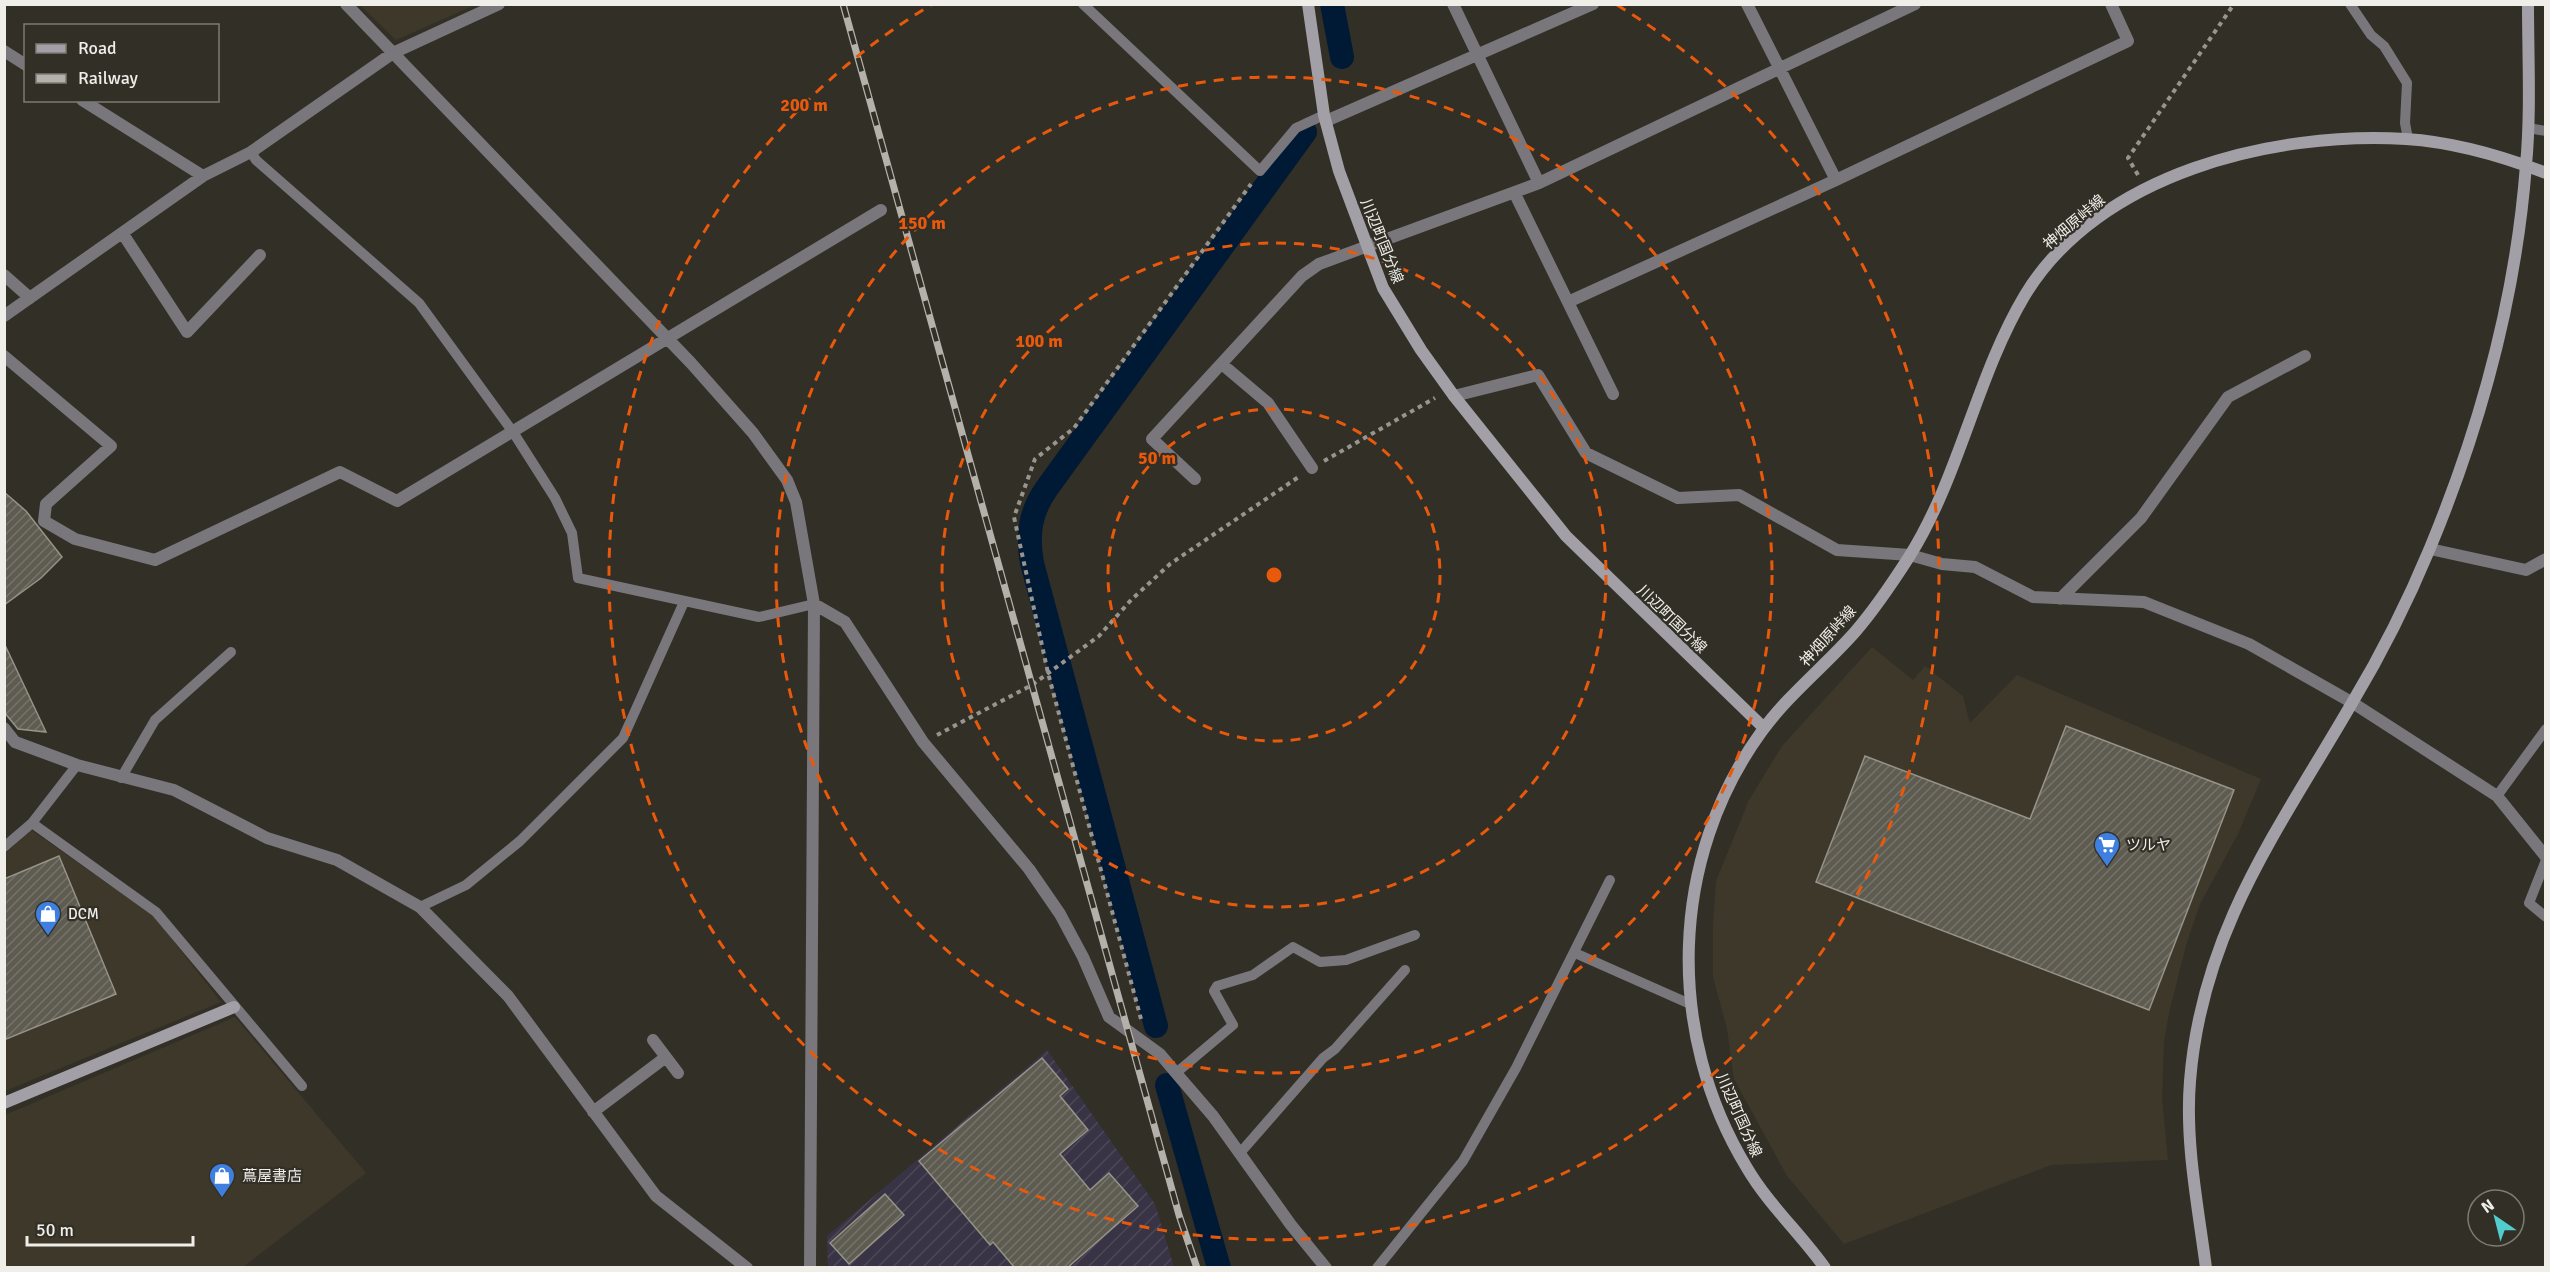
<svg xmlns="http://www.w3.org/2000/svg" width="2550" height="1272" font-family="Signika,'Noto Sans JP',sans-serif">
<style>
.built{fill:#3e382a}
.industrial{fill:url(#industrial-furrows)}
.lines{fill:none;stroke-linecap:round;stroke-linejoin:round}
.canal{stroke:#001a36;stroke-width:24}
.building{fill:url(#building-hatch);stroke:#969389;stroke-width:1.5}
.path{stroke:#98958f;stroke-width:4;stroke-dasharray:4.5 4.5;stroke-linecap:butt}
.lane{stroke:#79777b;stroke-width:10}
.street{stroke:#79777b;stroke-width:12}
.secondary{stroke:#a39fa6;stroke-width:12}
.rail-casing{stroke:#b4b1ab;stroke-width:7}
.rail{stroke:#322f27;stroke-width:4.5;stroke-dasharray:14;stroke-linecap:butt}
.ring{fill:none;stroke:#e8590c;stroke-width:3;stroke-dasharray:10 8}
.labels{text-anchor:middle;stroke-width:4.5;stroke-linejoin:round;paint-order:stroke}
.street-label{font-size:15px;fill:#f0eee9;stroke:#322f27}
.poi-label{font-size:15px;fill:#f0eee9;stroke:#322f27;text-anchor:start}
.centre{fill:#e8590c;stroke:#322f27;stroke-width:3}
.ring-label{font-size:18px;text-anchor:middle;font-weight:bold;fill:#e8590c;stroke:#322f27;stroke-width:4.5;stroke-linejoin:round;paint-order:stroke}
</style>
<defs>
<pattern id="industrial-furrows" width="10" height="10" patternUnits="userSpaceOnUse" patternTransform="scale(1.5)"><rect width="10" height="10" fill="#393445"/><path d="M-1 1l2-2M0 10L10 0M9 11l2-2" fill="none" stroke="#4c4857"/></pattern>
<pattern id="building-hatch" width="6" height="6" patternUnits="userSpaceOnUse" patternTransform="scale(1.5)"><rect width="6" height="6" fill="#5e5b51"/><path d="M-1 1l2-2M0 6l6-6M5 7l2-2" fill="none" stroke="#75736a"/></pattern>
</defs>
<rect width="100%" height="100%" fill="#322f27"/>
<path class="built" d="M360 5H475L396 40Z
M1872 647 1913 680 1925 666 1963 696 1970 723 2017 675 2261 779 2238 834 2200 904 2187 942 2169 1013 2164 1042 2162 1098 2168 1160 2051 1165 1844 1244 1787 1176 1734 1079 1727 1029 1713 977V927L1716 881 1749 800 1782 746Z
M31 830 153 915 221 1002 5 1091V854Z
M235 1017 366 1173 243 1267H5V1115Z"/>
<path class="industrial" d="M1047 1050 1155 1204 1174 1267H828L827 1236Z"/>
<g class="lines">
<path class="canal" d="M1332 4 1342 57
M1156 1026 1032 563C1027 534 1030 512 1047 488L1305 132
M1167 1085 1219 1268"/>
</g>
<path class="building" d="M4 492 26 511 62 557 41 578 4 605Z
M4 643 46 732 18 729 4 712Z
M2066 726 2234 790 2149 1010 1816 882 1865 756 2030 819Z
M59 856 116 994 4 1040V879Z
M1042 1058 1068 1089 1060 1096 1088 1130 1060 1154 1090 1190 1109 1173 1138 1206 1067 1268H1015L993 1242 990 1245 919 1161Z
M885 1194 904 1215 849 1264 830 1243Z"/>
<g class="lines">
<path class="path" d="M2138 175 2128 158 2234 4
M1324 461 1435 398
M937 735 1032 685 1099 636 1131 600 1170 564 1300 476
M1141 1019 1048 673 1014 517 1035 459 1074 428 1251 184"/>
<path class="lane" d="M1083 4 1260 171 1296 128 1324 115
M2350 4 2371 35 2384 46 2407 83 2405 123 2408 139
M2528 128 2546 131
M251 152 256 160 419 303 513 432 555 498 572 533 578 578 759 617 814 604
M121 778 155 720 231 652
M2497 796 2546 729
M32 823 156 912 302 1086
M4 847 32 823 77 765
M2546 860 2529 903 2546 917
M420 907 466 885 520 841 623 738 684 602
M1575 953 1690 1004
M1176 1073 1233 1025 1214 991 1217 986 1253 975 1293 947 1320 962 1346 960 1415 935
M1240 1153 1323 1058 1335 1049 1405 970
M1377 1268 1463 1161 1516 1068 1610 880"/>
<path class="street" d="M346 4 691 363 753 433 787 480 796 502 814 604 810 1268
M1453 4 1539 183
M1747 4 1836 180
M4 51 26 65
M82 100 203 176
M1326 121 1593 4
M1515 194 1613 394
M123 234 187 332 260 255
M4 275 30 298
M1568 302 1836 180 2128 41 2111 4
M4 316 203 176 251 152 393 53 499 4
M4 356 111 446 46 504 44 521 75 539 155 560 340 472 397 501 881 210
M1223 365 1268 403 1312 468
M1454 396 1538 375 1586 453 1678 498 1739 495 1837 550 1910 555 1942 564 1975 567 2033 597 2144 602 2249 644 2353 703 2497 796 2546 857
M1195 479 1152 439 1302 276 1319 264 1539 183 1915 4
M2430 549 2526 570 2546 559
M2060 599 2141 518 2228 397 2305 356
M814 604 845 622 923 742 1029 869 1060 914 1083 957 1109 1017 1160 1054 1176 1073 1213 1116 1291 1225 1326 1268
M4 728 15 742 77 765 174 790 267 838 337 860 420 907 508 996 656 1196 747 1268
M653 1040 678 1073
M593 1112 666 1057"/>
<path class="secondary" d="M1308 4 1324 115 1339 171 1383 288 1421 350 1454 396 1566 536 1764 728
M4 1103 234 1007
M1825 1268C1801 1234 1768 1204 1747 1168 1665 1034 1669 858 1762 731 1788 695 1825 666 1855 632 1874 610 1893 582 1909 557 1960 476 1976 377 2025 295 2099 173 2274 131 2406 139 2453 142 2502 156 2546 173
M2206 1268C2198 1206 2185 1143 2190 1081 2202 930 2279 829 2352 703 2382 653 2408 601 2430 548 2481 425 2516 297 2526 165 2531 112 2528 58 2528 4"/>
<defs>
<path id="rail" d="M843 4 1179 1215 1197 1268"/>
</defs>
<use href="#rail" class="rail-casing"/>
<use href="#rail" class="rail"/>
</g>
<g class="ring">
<circle cx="1274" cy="575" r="166"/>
<circle cx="1274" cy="575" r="332"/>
<circle cx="1274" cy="575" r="498"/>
<path d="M1617 5A665 665 0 1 1 931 5"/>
</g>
<defs>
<symbol id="supermarket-pin" viewBox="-11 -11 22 30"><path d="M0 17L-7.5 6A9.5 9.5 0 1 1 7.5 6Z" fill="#3f7fe0" stroke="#322f27"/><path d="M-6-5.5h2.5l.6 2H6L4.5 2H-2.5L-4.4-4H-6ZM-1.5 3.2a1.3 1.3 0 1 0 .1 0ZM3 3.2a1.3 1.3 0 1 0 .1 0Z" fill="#fff"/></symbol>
<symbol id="shop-pin" viewBox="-11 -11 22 30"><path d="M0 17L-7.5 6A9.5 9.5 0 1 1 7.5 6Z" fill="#3f7fe0" stroke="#322f27"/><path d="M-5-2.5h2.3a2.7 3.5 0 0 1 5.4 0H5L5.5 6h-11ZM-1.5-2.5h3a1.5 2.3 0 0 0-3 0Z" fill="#fff"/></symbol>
</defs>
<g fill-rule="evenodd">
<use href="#supermarket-pin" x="2092" y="830" width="30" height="40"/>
<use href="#shop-pin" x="33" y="899" width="30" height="40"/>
<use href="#shop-pin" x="207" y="1161" width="30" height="40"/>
</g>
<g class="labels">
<g class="street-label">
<text transform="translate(2074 222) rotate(-40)" y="5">神畑原峠線</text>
<text transform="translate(1382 241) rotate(68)" y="5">川辺町国分線</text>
<text transform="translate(1672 619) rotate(44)" y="5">川辺町国分線</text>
<text transform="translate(1828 636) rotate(-48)" y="5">神畑原峠線</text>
<text transform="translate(1739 1115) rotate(66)" y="5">川辺町国分線</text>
</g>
<g class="poi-label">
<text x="2126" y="850">ツルヤ</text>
<text x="68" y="919">DCM</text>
<text x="242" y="1181">蔦屋書店</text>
</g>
</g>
<circle cx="1274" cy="575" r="9" class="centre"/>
<g class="ring-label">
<text x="804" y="111">200 m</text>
<text x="922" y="229">150 m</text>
<text x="1039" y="347">100 m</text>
<text x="1157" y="464">50 m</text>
</g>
<rect width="2550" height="1272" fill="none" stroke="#f0eee9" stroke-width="12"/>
<rect x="24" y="24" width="195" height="78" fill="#322f27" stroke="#7e7b75" stroke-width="1.5"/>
<rect x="36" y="44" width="30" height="9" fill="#a39fa6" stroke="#7e7b75" stroke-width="1.5"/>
<text x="78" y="54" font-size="18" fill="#f0eee9">Road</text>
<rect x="36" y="74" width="30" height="9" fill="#b4b1ab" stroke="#7e7b75" stroke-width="1.5"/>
<text x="78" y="84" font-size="18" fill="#f0eee9">Railway</text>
<g transform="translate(2496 1218) rotate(325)"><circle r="28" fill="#322f27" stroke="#7e7b75" stroke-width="1.5"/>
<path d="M0-4.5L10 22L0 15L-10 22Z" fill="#52cdcd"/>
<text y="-9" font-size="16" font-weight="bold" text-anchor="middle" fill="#f0eee9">N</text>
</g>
<path d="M27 1236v9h166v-9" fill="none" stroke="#f0eee9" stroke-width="3"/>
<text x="36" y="1236" font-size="18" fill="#f0eee9" stroke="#322f27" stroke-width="4.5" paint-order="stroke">50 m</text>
</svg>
